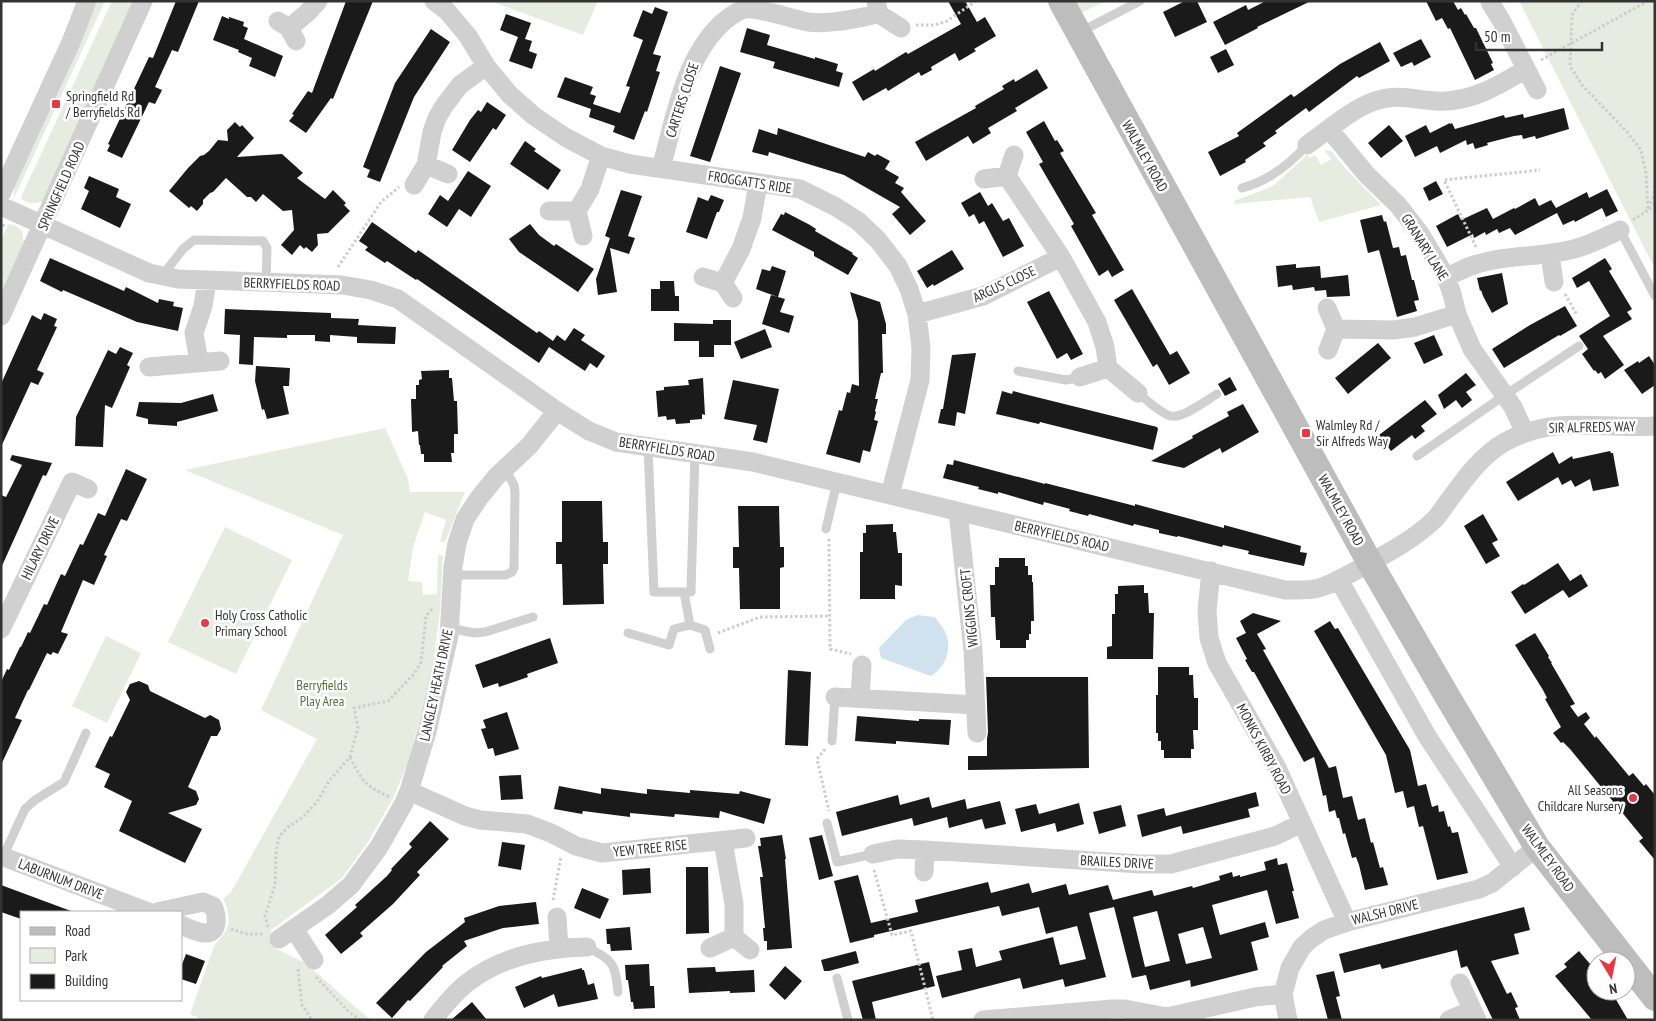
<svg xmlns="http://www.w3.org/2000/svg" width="1656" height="1021" font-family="'PT Sans Narrow',sans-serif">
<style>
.green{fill:#e6ecdf}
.water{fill:#cfe2ee}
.building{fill:#1a1a1a;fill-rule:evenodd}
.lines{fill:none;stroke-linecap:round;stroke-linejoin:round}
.path{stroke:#cdcdcd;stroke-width:3;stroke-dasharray:2.5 2.5;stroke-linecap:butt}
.service{stroke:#d0d0d0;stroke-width:9}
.minor{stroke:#d0d0d0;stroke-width:19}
.secondary{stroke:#bdbdbd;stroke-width:26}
.poi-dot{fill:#e63946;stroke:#fff;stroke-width:2}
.labels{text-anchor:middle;stroke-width:5;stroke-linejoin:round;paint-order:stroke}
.poi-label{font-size:14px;fill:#333;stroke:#fff;text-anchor:start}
.street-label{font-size:14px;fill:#333;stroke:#fff}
.park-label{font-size:14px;fill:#56703f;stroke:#fff}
</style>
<rect width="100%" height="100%" fill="#fff"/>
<path class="green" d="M96 1H105L14 198V189L71 65Z
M112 1H136L46 200C36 204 30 205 21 199L22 195Z
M490 1H598L583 35Z
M1071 1H1105L1077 15Z
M1519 1H1655V269Z
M1324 150 1331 151 1346 169 1381 205 1319 222 1310 197 1235 204 1234 201 1266 189 1274 185 1307 155 1310 158 1315 155 1321 165 1331 159Z
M8 224C18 225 24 230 23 240L29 242 1 301V240Z
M385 428 408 479 410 492H465L445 542H440L446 520 425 512 413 547 408 581 422 582 423 595 437 594 438 555H443L440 611 432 673 408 763 393 798 368 842 342 878 271 930 275 948 307 964 354 1006 371 1020H203L190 1014 214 946 226 931 229 921 227 907 223 899 231 892 317 739 261 710 343 535 185 470Z
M225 527 292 560 236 674 168 642Z
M106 636 141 653 107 723 72 706Z"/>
<path class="water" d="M917 615 935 617C938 622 944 628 946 634 952 651 945 667 931 676L881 658 879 648 906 620Z"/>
<path class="building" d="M176 1H199L178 52 172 50 155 87 162 90 155 104 149 102 122 158 107 151 110 145 108 144 149 57 153 58Z
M346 1H373L333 99 331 98 306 133 289 121 294 115 292 114 308 91 312 93Z
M948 1H965L977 22 985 17 996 36 974 49 976 51 959 61 955 53 931 67 932 70 921 76 919 72 888 91 886 88 863 101 852 82 874 69 875 71 906 52 908 54 961 24Z
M1185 1H1197L1207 22 1175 37 1163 12Z
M1266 1H1311L1257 27 1258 28 1225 45 1213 22 1246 5 1248 10Z
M1426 1H1453L1458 10 1461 8 1465 15 1466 14 1474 28H1476L1493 63 1491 64 1494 70 1475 80 1450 28 1448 29 1442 18 1436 21Z
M655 7 668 12 653 54 661 56 656 71 660 72 647 112 645 111 634 140 613 132 615 126 589 117 591 109 557 97 565 77 593 87 590 94 596 96 593 104 620 113 630 87 626 86 643 40 633 36 643 10 652 14Z
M506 14 531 23 525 39 532 41 529 51 537 54 532 69 509 61 518 37 500 30Z
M222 16 229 19V17L244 22 243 26 248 28 244 39 283 56 275 77 249 66 252 58 238 52 239 50 213 40Z
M747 28 770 35 767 45 815 59V57L838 64 836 71 843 73 839 87 773 68 775 62 740 52Z
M431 29 450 42 414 97 380 182 367 177 370 170 363 167 395 83Z
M1421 39 1431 57 1414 66 1412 62 1401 67 1393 53Z
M1380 42 1390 61 1359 78 1357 76 1309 112 1306 108 1275 131 1277 133 1263 143 1266 146 1245 160 1246 162 1220 176 1208 152 1239 136 1237 133 1291 94 1294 97 1340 64Z
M1226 49 1234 65 1218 73 1210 57Z
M720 66 741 73 710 162 690 156Z
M1037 69 1048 88 1015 108 1017 111 988 128 991 133 973 144 968 136 926 161 915 142 976 108 975 106 1004 89 1002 86 1014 79 1015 82Z
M487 102 506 115 496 130 493 128 470 162 452 150 470 120 478 110 481 112Z
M1564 108 1569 129 1536 139 1535 136 1523 139 1522 135 1514 136 1487 143 1488 145 1475 149 1473 143 1467 145 1466 140 1440 153 1437 146 1415 157 1405 136 1426 125 1430 133 1450 123V124L1452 123 1455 129 1504 115 1505 118 1523 114 1524 118Z
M1044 121 1055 141 1057 140 1064 151 1060 153 1096 213 1092 215 1124 270 1112 277 1108 270 1099 276 1071 226 1074 224 1039 164 1043 162 1026 132Z
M235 122 240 127 242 125 254 138 237 157 282 154 303 173 297 178 325 199 333 190 346 203 344 205 350 211 328 233 317 234 318 245 312 252 306 247 304 249 300 245 292 255 281 245 294 230 292 210 283 211 263 194 256 202 251 197H247L226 178 213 192 210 193 203 200V204L197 211 191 206 189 208 169 191 188 168 200 156 204 155 209 151 218 140 228 141 227 130Z
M1389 125 1403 141 1381 158 1368 143Z
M778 128 865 157 868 152 875 156 877 154 890 161 885 169 899 177 895 183 904 188 901 192 926 221 910 235 892 214 900 207 844 175 769 152 768 156 752 152 759 129 777 135Z
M525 141 536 149 534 151 561 170 548 190 510 164Z
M468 171 491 186 471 217 459 209 447 227 428 214 440 195 448 201Z
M89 176 119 189 116 197 131 204 120 228 81 209 89 191 84 188Z
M1436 181 1443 194 1429 201 1423 188Z
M1607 189 1618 211 1606 217 1602 208 1575 222 1574 220 1563 225 1557 213 1515 235 1510 228 1499 233 1497 229 1486 235 1485 232 1474 238 1473 234 1447 247 1436 226 1458 214 1461 220 1487 208 1493 219 1514 208 1515 209 1535 198 1539 206 1551 200 1556 208 1587 192 1589 198Z
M621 190 642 196 628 236 635 238 629 254 610 248 617 292 598 295 596 279 610 238 605 236Z
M980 192 988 206 992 203 1003 221 1009 218 1024 246 1003 257 984 221 979 224 974 214 969 217 961 203Z
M711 195 724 200 719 212H717L707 239 686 232 698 197 708 201Z
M785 212 810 225 816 229 815 231 853 253 852 254 858 258 848 275 814 256V252L772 230 781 214 784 215Z
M1382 215 1384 222 1386 221 1393 248 1399 247 1401 256 1406 255 1412 280H1414L1419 300 1414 301 1417 311 1397 317 1379 250 1368 253 1360 220Z
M372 222 416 253 418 250 537 333 539 331 553 341 557 335 565 341 574 328 585 335 581 340 605 356 597 368 590 363 585 371 549 347 539 363 417 279 416 280 387 261 385 263 365 250 368 247 359 241Z
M530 224 539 235 554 246 556 244 594 269 578 292 519 252 509 239Z
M952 250 964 269 934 286 933 284 927 288 917 271Z
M50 258 124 291 126 287 158 303 159 299 174 302 173 306 183 308 178 331 137 322 63 290 62 292 40 281Z
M1605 258 1612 269 1609 271 1632 309 1627 312 1632 319 1603 336 1624 365 1605 379 1601 372 1598 374 1595 370 1594 371 1582 354 1588 349 1579 336 1610 316 1589 281 1577 288 1572 278Z
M1296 264V268L1320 266 1321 278 1348 275 1350 296 1327 297 1326 290 1315 291 1314 287 1293 290 1292 285 1278 287 1276 266Z
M772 266 786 271 778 297 756 289 762 269 770 271Z
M1502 273 1508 304 1492 313 1483 296 1481 290 1480 291 1477 278Z
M660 281H674L675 296H679V311H651V289H660Z
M1132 289 1170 355 1177 351 1190 373 1169 385 1157 364 1153 367 1114 300Z
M1049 291 1083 354 1071 360 1067 353 1057 359 1027 302Z
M850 292 880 302 886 324V334H882L883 373H881L875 399H878L875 411 876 412 874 420 878 421 870 452 863 450 860 463 826 454 839 410 842 411 847 392 850 393 852 384 859 386 858 321Z
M771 295 785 299 780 312 794 316 789 333 762 324Z
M1565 306 1577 326 1560 336 1559 335 1504 368 1492 349 1530 325Z
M225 309 331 313V318L359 319 358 325 396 327 395 344 357 343V337L330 335V342L315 341V335H287V338L254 337 253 365 239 364 240 335 224 334Z
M44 313 57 319 54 326 57 327 37 370 44 373 38 385 31 382 1 447V384L32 315 41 320Z
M713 320H731V345H714V357H699V341H674V323L713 324Z
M765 329 772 347 741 359 734 342Z
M1434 335 1443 355 1424 364 1414 343Z
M1378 343 1391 358 1348 394 1335 378Z
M120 347 133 353 127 365 130 367 112 408 105 405 103 447 75 446 76 417 108 350 116 354Z
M976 353 965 414 957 412 955 426 938 423 941 409H943L952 355Z
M1649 356 1655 365V385L1642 394 1624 370 1638 361 1639 363Z
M256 366 290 368 289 386H283L289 414 267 419 264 409 262 410 255 381Z
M449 370V378H452L454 401H457L458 434H454V453H451L452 462H424V454H421L420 445H419L418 431 412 432 411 399H416V385H419V380L422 379 421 371Z
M1466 373 1476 385 1466 392 1472 400 1462 408 1456 400 1444 409 1438 395Z
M1230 377 1237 390 1225 396 1218 384Z
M703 378 705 415 702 414V419L690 420V423L676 424 675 419 667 420 666 416 658 417 656 391 664 390V387L689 385 688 380Z
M733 380 779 389 767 443 753 440 757 425 724 419Z
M1002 391 1012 394 1013 391 1024 394 1157 427 1158 429 1153 450 1068 429 1040 422 1039 424 996 414Z
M213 394 218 411 177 422V426L148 424V419L136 416 139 402 181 403Z
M1425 400 1437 414 1421 426 1425 431 1415 439 1412 435 1391 451 1379 435Z
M1243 404 1259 432 1222 453 1220 448 1184 468 1151 461 1193 438 1192 436 1229 416 1227 412Z
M1610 451 1611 453H1613L1619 486 1593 491 1590 479 1575 487 1571 480 1562 485 1558 477 1518 501 1506 482 1553 452 1559 464 1572 456 1573 459Z
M12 455 52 463 46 476 43 475 1 568V495L6 497 22 465 10 460Z
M954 460 1045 484V483L1135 506V504L1224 528V525L1301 546 1300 552 1307 553 1304 566 1248 554 1249 551 1223 545 1222 547 1178 536 1177 537 1159 533V530L1134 524 1133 526 1089 514 1088 516 1069 511 1070 509 1044 502 1043 505 998 492V494L978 489 979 487 943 478 947 464 953 465Z
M126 469 147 479 127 521 121 519 104 555 107 556 94 585 83 580 61 632 68 634 58 654 53 652 51 655 47 653 29 690H28L15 718 22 720 1 765V682L7 669 9 670 20 647H21L28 632 30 633 44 604 47 605 61 574 65 576 80 544 83 545 98 513 105 516Z
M562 501H602L603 542H608V564H603L604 604 563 605 562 564H556V542H562Z
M738 506H779L780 547H784V567L780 568V609H740L739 568H733V547H739Z
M1483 514 1498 540 1492 543 1500 556 1486 564 1464 526Z
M893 524V532H896L898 553H902V586L895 585V599H860V552H863V533H866V525Z
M999 558H1025V566H1028V575H1032V582H1033L1034 621H1031V634H1029V640H1026V648H1000V640H996L995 617H991L990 585H995V567H999Z
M1558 563 1570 581 1581 574 1588 586 1569 598 1563 590 1525 614 1511 592 1523 584 1524 585Z
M1144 585V593H1148L1149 613H1154L1153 659H1107V647L1112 646V614H1115V594H1118V586Z
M1253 613 1281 621 1257 634 1266 649 1263 650 1329 768 1336 766 1343 798 1352 796 1358 820 1365 818 1371 843 1373 842 1380 868 1383 867 1388 885 1365 890 1359 865 1356 857 1352 858 1345 833 1343 834 1339 818H1337L1335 810 1329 812 1326 795 1323 796 1314 757 1304 762 1254 672H1252L1245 660 1247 659 1236 638 1246 633 1240 621Z
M1330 621 1335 629 1338 628 1410 750 1418 786 1426 784 1432 807 1438 805 1439 812 1444 811 1448 827 1450 826 1452 833 1458 832 1468 873 1437 880 1423 826 1419 827 1414 806 1407 808 1403 791 1395 793 1386 755 1314 631Z
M1535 633 1549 656 1548 657 1552 663H1551L1575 704 1570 706 1578 717 1586 712 1590 718 1584 724 1595 738 1596 736 1629 776 1633 773 1644 786 1646 784 1655 795V860L1639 841 1643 838 1570 749 1563 742 1561 743 1553 733 1561 727 1545 699 1547 698 1543 690 1515 645Z
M550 638 558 663 527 674 528 677 499 687 498 683 483 688 475 665Z
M1158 667H1189V675H1193L1194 698H1198V730H1193L1194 749H1191V758H1164V750H1161V741H1158V733H1156V695H1158Z
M788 670 811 672 808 746 785 745Z
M986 677H1088L1089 768 968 770V756H987V739L988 732Z
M139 681 148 685 150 691 205 718 210 715 219 720 221 729 217 736H211L188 787 196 791 199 799 196 805 168 813 202 829 185 863 119 831 132 801 104 787 110 774 95 767 110 736 112 737 130 700 126 692 130 684Z
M507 712 519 749 495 756 493 748 488 749 481 729 486 728 483 720Z
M857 716 919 721V719L951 720 949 745 896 741V744L855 741Z
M521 775 523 799 501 800 499 776Z
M559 786 601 794V788L647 794V789L690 793V790L739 794 740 791 771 799 764 824 720 811 719 818 675 814 674 817 630 813V817L583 811 582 814 554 809Z
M1256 792 1259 806 1248 809 1250 817 1183 834 1181 826 1142 837 1137 815 1164 808 1166 816Z
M898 795 900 805 929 797 932 808 965 799 967 809 1000 801 1006 824 985 829 982 819 949 828 947 817 914 826 912 818 842 836 836 812Z
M1079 803 1084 824 1057 832 1055 823 1021 832 1015 809 1036 804 1039 814Z
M1121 805 1126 826 1099 834 1093 812Z
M430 821 449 839 417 872 420 875 393 904 360 933 363 936 341 954 325 935 357 907 355 905 387 876 392 870 391 869 412 847 409 844Z
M782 835 786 859H785L792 948 767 950V941H764L763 928H765L760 877H763L758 846H761L760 838Z
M822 835 833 876 819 880 809 838Z
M502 842 525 845 521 870 498 866Z
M1277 858 1278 865 1287 863 1294 891H1292L1299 918 1276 924 1267 890 1212 905 1220 935 1265 922 1269 937 1251 942 1258 970 1191 987 1190 980 1150 990 1146 975 1132 978 1114 907 1089 913 1106 977 1065 987 1063 979 1023 989 1020 978 942 998 936 976 962 970 958 951 972 948 976 967 1002 960 999 951 1053 937 1060 965 1086 959 1077 926 1046 934 1039 907 1002 916 999 906 874 935V937L850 943 834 881 858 875 871 923 918 912 915 900 988 882 991 893 1029 883 1032 893 1066 884 1069 895 1108 885 1113 900 1152 890 1154 896 1192 886 1193 888 1220 880 1219 876 1232 872 1233 877 1240 875V877L1266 870 1264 862ZM1157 911 1170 961 1145 967 1133 917ZM1203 927 1212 958 1186 964 1178 934Z
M686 867H708L709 933 686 934Z
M650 868 651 893 623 895 622 870Z
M1 885 71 911V912H21V919L1 912Z
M582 888 609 899 600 919 574 908Z
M536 902 539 924 503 928 464 941 467 946 442 966 443 967 410 1001 408 1000 392 1018 376 1003 426 952 465 922 464 918 499 906Z
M1524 907 1530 930 1514 934 1519 954 1491 961 1507 994 1511 992 1518 1007 1515 1008 1520 1020H1493L1467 966 1461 968 1457 950 1382 969 1380 964 1344 973 1339 954Z
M630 927 632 950 611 951 610 944H607L606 929Z
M856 951 859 963 829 971H824L821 960Z
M1579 951 1596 971V991H1611L1628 1020H1592L1555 976 1567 967 1564 964Z
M186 954 205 961 196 984 181 979V967Z
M929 962 935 986 872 1002 876 1020H863L852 981Z
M649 964 650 986H654L655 1008 634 1009 633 1002H631L628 980H626L625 965Z
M785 966 802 981 785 1000 769 985Z
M715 967 716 972 754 970 755 992 730 993V991L689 993 687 968Z
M582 968V970H584L588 985 594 983 598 999 558 1007 554 994 524 1008 515 987 541 976 542 978Z
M1334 971 1340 996 1336 997 1342 1020H1328L1316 975Z
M472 1002 487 1020H451Z"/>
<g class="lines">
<path class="path" d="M1582 1 1572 15 1570 66 1582 85 1627 132 1641 150 1646 173 1648 210
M916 25H935L947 21 976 1
M1541 60 1648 1
M1649 209 1655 205
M1633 220 1648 210 1655 192
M1 231 4 224
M1476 247 1444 180 1540 170
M338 267 381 202 399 187
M1565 294 1577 315
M829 539 830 649 851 654
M718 633 760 617 830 616
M825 749 817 759 829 811
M350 757C363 782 363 784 389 797
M874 870 892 935 911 931 933 1020
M553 900 561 857
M268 927 265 916 275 885 276 852 279 837 288 827 303 817 317 802 329 781 350 757 358 728 354 708 388 701 415 673 421 662 426 616 433 608
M231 929 247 934H264
M298 969 302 1005 312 1020
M316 977 347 1010 360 1020"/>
<path class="service" d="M1080 32 1140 1
M1242 188C1268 181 1289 165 1307 145
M1620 230 1655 296
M162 276 183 249 194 240 263 241 267 248 266 283
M1018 371 1066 380 1080 377
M1138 393C1146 399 1161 414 1171 416 1182 419 1207 400 1217 394
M648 446 654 592H691L695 453
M1417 456 1505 395 1579 346
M826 529 837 482
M453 575H506L512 572 514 568 515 492 514 485 505 469
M690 625 705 630 710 649
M449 628 474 633 485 632 533 617
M628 633 669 645 674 629 690 625 684 592
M832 741 835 697
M827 823 837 862 873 854
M3 857 25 809 35 800 64 782 86 733
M587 947C613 961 615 962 618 992
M837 978 848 1020"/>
<path class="minor" d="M434 1 447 11 468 36 486 66 510 95 534 116 565 137 601 156 630 164 800 189 836 207 858 221 878 240 898 266 909 289 917 314 921 348 920 380 890 495
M876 1 879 14 901 28
M1490 2 1501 20 1537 90
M278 21 289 28 296 41
M289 28 307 13 318 1
M1329 129 1366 174 1398 205 1421 235 1446 277 1452 294 1457 314 1472 349 1513 407 1525 433
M1307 145C1327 131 1353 108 1375 101 1398 93 1415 100 1436 101 1470 103 1498 86 1526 69
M426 165 448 174
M661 168C675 119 683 60 722 23 728 18 736 11 745 9 758 7 792 19 808 22 831 25 856 18 879 14
M1007 176 1061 257 1097 322 1105 347 1108 368
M984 179 1007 176 1014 155
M414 185 426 165 432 132 437 118 444 106 460 85 486 66
M1 194 71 42 87 1
M1 206 149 273 178 279 342 285 371 290 398 299 557 411 589 431 616 442 753 462 1285 590C1296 590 1309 591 1319 588 1333 584 1345 576 1357 570 1384 555 1412 541 1434 520 1440 514 1445 505 1450 499 1466 477 1482 455 1505 442 1556 414 1601 430 1655 426
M549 211H577
M583 236 577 211 590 189 601 156
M1550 254 1554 282
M703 277 723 283 733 298
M1446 277C1454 274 1463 269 1471 266 1504 254 1540 258 1574 249 1590 245 1605 237 1620 230
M723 283 741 249 752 218 758 183
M1327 308 1336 329 1328 350
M917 314 983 296 1061 257
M1 316 143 1
M1336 329 1394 330 1415 327 1457 314
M199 362 194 333 203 306 207 281
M149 367 220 361
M1080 377 1108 368 1138 393
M958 512 973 651 977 733
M1211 571 1207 611 1209 638 1217 663 1277 768 1347 922
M1339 580 1427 736 1513 867
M1 629 72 482 88 489
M835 697 976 705
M860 697 862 665
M409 791 465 816 480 820 527 824 551 833 576 846 602 853 746 838
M723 841 734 904V937
M873 854 897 849 925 850 1141 864H1171L1275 836 1302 823
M1 856 148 912
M924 872 925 850
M157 912 203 902 213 906C217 915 220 934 204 933 196 932 188 928 181 925
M557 917 559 948
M294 929 314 960
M279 939 328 905 351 885 379 847 404 803 409 791 427 732 449 636 453 567 457 543 465 519 479 498 496 477 529 446 557 411
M710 948 734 937 750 950
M1460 983 1477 1020
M433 1020C443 1007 454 993 467 983 502 956 544 948 587 947
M983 1020 1112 1009H1125L1167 1017 1255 997 1283 994
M1288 1020 1283 994 1290 968 1302 947 1312 938 1324 930 1347 922 1479 889 1492 883 1537 847
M1449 1020 1472 1010"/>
<path class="secondary" d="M1061 1 1370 563 1447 696 1537 847 1655 998"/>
</g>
<g class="poi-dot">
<rect x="51" y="99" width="10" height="10" rx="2.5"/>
<rect x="1301" y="428" width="10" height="10" rx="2.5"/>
<circle cx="205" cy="623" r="5"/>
<circle cx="1633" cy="798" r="5"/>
</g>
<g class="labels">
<g class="poi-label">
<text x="66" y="101">Springfield Rd<tspan x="66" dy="16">/ Berryfields Rd</tspan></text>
<text x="1316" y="430">Walmley Rd /<tspan x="1316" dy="16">Sir Alfreds Way</tspan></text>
<text x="215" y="620">Holy Cross Catholic<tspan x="215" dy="16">Primary School</tspan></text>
<text x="1623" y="795" text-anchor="end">All Seasons<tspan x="1623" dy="16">Childcare Nursery</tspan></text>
</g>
<g class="street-label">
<text transform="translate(682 100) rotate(-72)" y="5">CARTERS CLOSE</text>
<text transform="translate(1145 156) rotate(61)" y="5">WALMLEY ROAD</text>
<text transform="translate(750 182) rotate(9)" y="5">FROGGATTS RIDE</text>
<text transform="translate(61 186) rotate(-66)" y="5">SPRINGFIELD ROAD</text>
<text transform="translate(1425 247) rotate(58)" y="5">GRANARY LANE</text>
<text transform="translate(292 284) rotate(2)" y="5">BERRYFIELDS ROAD</text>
<text transform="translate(1004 284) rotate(-25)" y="5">ARGUS CLOSE</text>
<text transform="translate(1592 427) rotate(-1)" y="5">SIR ALFREDS WAY</text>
<text transform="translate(667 449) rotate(9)" y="5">BERRYFIELDS ROAD</text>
<text transform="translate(1341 510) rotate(61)" y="5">WALMLEY ROAD</text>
<text transform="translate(1062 536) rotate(13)" y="5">BERRYFIELDS ROAD</text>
<text transform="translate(40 548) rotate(-64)" y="5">HILARY DRIVE</text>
<text transform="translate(969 608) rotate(-96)" y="5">WIGGINS CROFT</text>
<text transform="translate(436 685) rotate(-78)" y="5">LANGLEY HEATH DRIVE</text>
<text transform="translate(1264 749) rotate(62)" y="5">MONKS KIRBY ROAD</text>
<text transform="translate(650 848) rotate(-6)" y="5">YEW TREE RISE</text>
<text transform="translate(1548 858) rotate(54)" y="5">WALMLEY ROAD</text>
<text transform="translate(1117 862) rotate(3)" y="5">BRAILES DRIVE</text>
<text transform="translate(61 879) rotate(21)" y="5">LABURNUM DRIVE</text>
<text transform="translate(1385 912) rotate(-14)" y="5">WALSH DRIVE</text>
</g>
<g class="park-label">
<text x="322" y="690">Berryfields<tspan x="322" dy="16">Play Area</tspan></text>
</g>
</g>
<rect width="1656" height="1021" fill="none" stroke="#333333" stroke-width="5"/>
<rect x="20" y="911" width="162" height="90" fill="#ffffff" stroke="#adadad"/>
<rect x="30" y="927" width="25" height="8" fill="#bdbdbd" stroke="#adadad"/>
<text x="65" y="936" font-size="15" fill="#333333">Road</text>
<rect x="30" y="948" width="25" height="15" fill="#e6ecdf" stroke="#adadad"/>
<text x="65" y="961" font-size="15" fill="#333333">Park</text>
<rect x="30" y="974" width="25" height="15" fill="#1a1a1a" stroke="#adadad"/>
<text x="65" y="986" font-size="15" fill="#333333">Building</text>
<g transform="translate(1611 976) rotate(170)"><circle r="24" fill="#ffffff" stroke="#adadad"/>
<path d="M0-4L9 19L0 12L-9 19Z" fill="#e63946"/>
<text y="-8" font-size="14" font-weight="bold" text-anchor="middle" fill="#333333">N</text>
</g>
<path d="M1476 42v8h126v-8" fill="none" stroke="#333333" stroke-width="2.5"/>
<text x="1484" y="42" font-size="15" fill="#333333" stroke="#ffffff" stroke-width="4" paint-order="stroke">50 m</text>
</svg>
